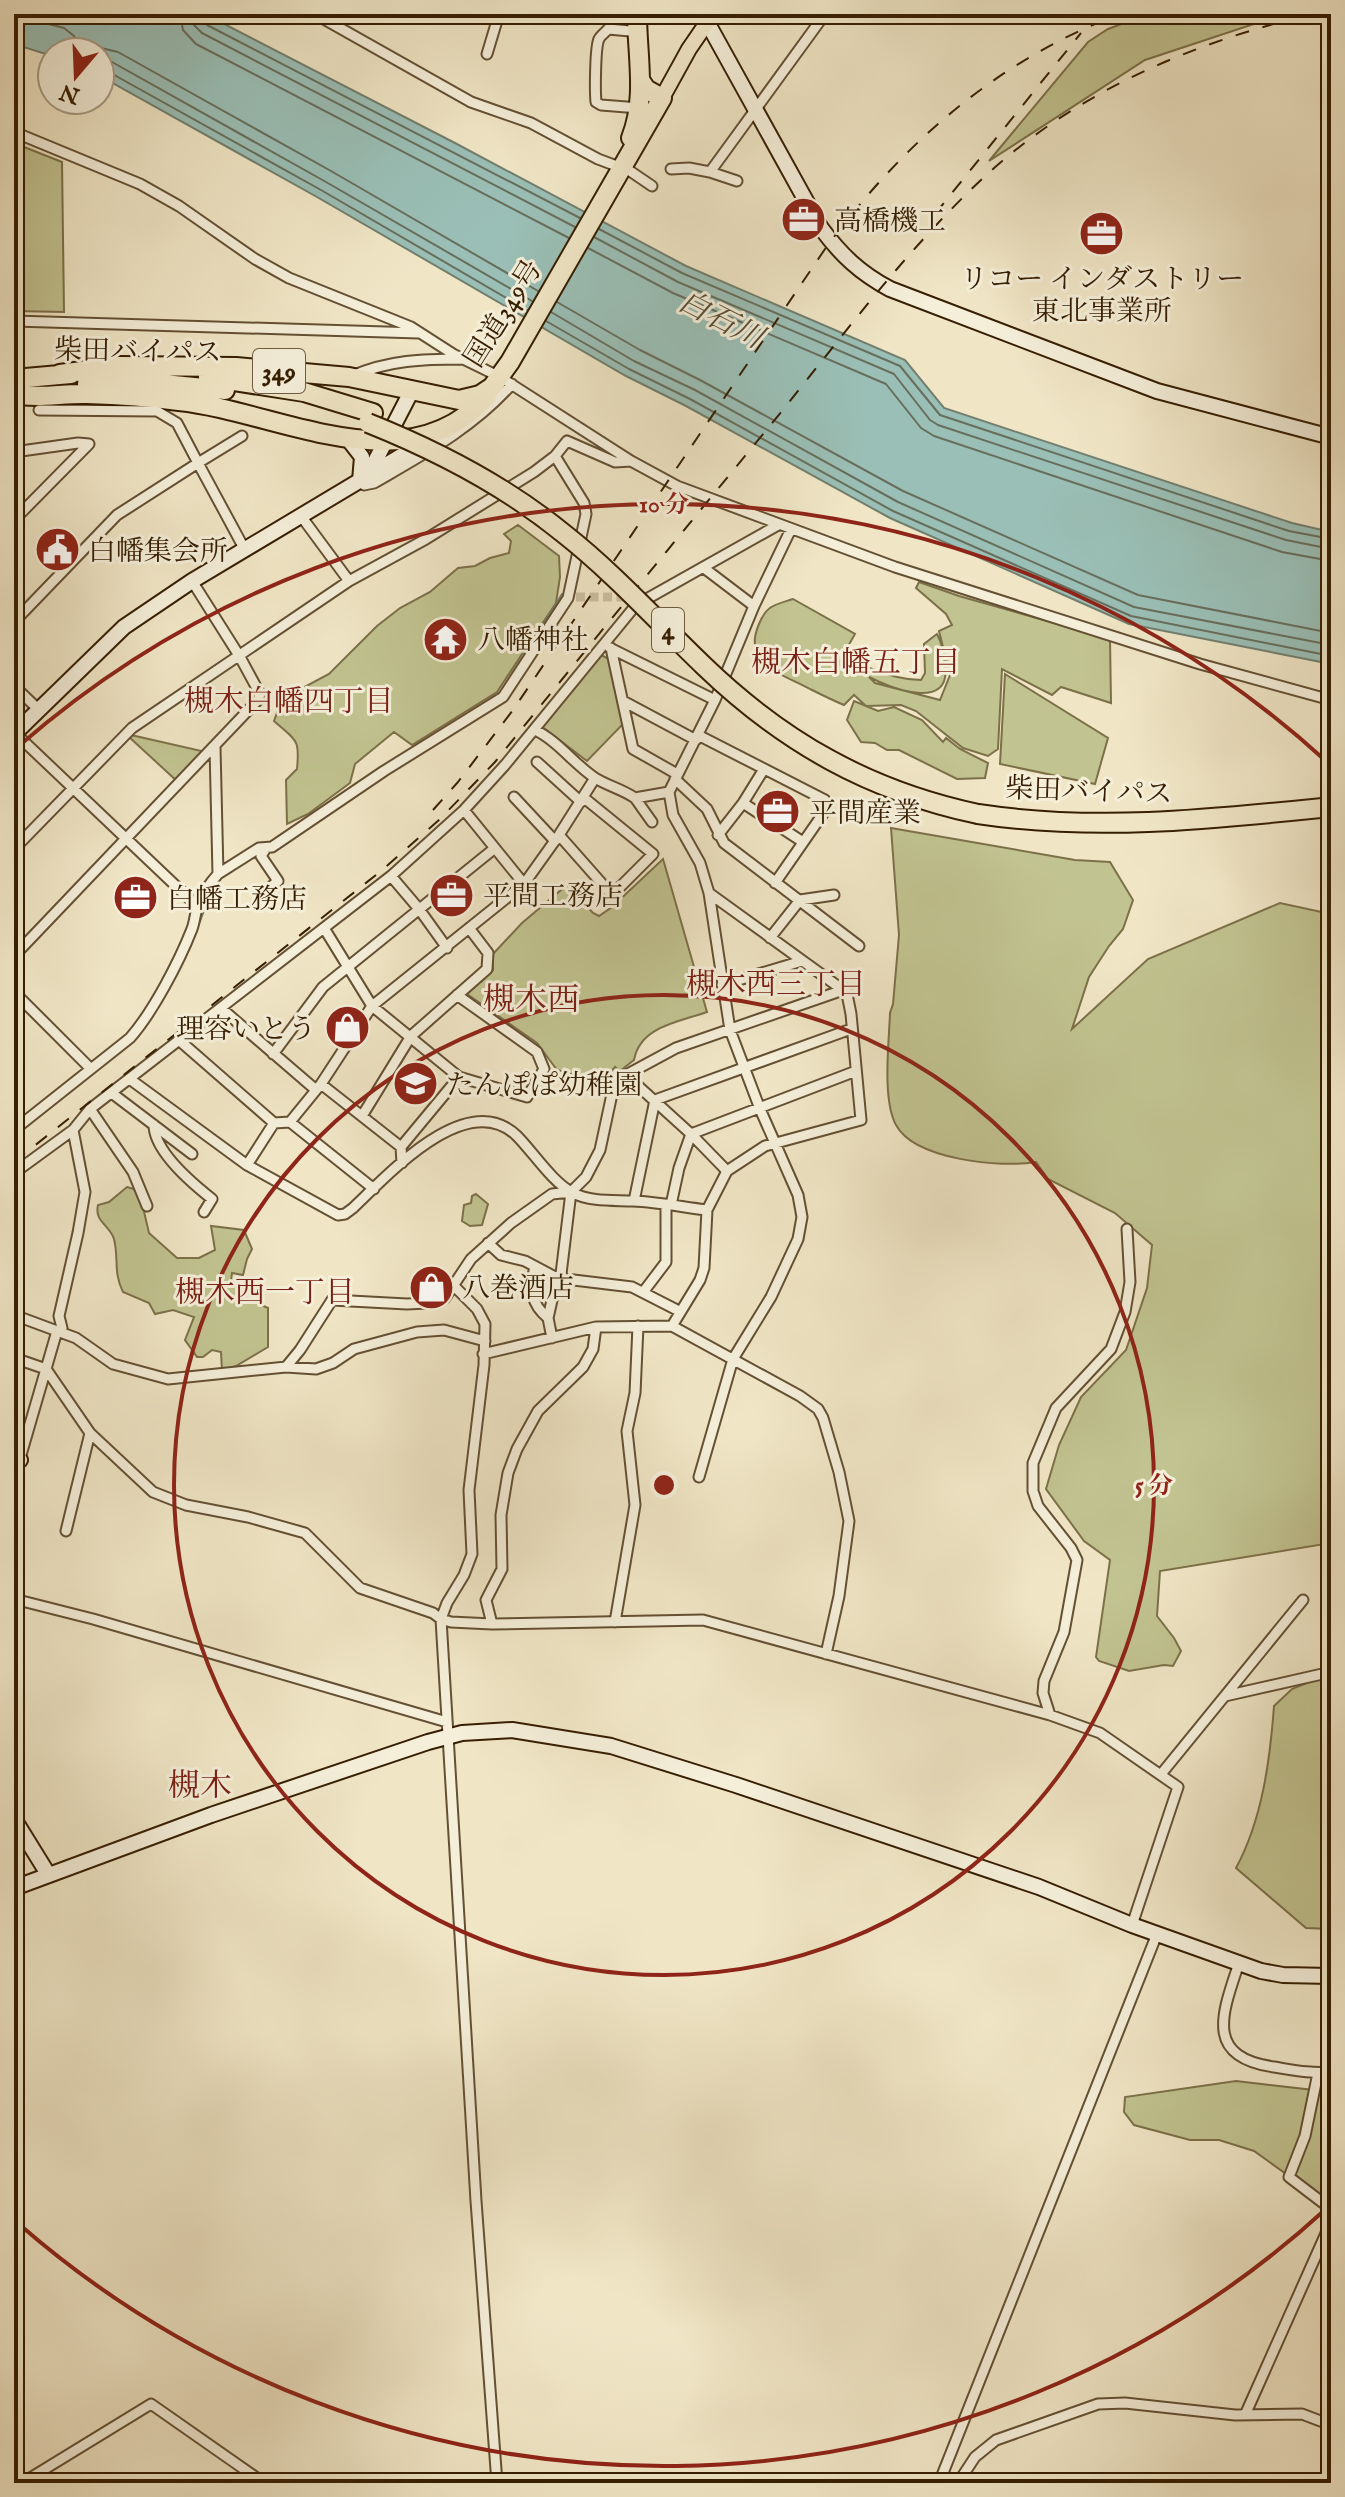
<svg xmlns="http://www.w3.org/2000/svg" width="1345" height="2497" font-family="'IM FELL English','Noto Serif JP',serif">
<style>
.green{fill:#c1c390;stroke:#7c7049;stroke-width:2}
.water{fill:#9abfb6;stroke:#727f6e;stroke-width:2}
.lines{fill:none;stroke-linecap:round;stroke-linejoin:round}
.shore{stroke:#686e5c;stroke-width:2}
.stream{stroke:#727f6e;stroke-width:2}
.street-tunnel{stroke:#cbbe9f;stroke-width:9;stroke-dasharray:9 4.5;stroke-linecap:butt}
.street-casing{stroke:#645033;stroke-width:13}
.secondary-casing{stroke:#361e02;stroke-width:18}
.primary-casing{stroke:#361e02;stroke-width:18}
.highway-casing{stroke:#361e02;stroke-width:22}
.street{stroke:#f5efda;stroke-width:9}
.secondary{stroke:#f5efda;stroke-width:14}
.primary{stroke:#f0e6c6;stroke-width:14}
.highway{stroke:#f0e6c6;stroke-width:18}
.rail{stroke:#361e02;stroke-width:2;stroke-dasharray:14 14;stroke-linecap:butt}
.highway-bridge-casing{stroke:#361e02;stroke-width:22;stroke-linecap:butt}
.highway-bridge{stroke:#f0e6c6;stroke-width:18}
.ring{fill:none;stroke:#8f2418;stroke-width:4}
.labels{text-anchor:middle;stroke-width:6;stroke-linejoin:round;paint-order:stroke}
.shield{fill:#f5efda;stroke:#6f5d43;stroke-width:2}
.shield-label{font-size:26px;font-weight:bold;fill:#361e02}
.poi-label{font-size:28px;fill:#361e02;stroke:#f5efda;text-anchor:start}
.street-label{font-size:28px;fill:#361e02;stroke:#f5efda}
.water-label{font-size:30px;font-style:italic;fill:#544e38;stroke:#f5efda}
.neighbourhood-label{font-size:30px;fill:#7a1f14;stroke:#f5efda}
.quarter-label{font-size:32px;fill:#7a1f14;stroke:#f5efda}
.centre{fill:#8f2418;stroke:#f5efda;stroke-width:4}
.ring-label{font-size:24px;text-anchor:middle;font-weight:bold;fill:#8f2418;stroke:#f5efda;stroke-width:6;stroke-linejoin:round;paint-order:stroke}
</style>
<rect width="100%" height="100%" fill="#f0e6c6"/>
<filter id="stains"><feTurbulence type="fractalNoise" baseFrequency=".0025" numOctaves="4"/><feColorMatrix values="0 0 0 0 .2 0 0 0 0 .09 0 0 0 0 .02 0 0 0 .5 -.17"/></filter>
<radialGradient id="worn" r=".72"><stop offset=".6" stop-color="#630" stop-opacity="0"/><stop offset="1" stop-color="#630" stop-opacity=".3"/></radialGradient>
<path class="green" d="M1148 14H1284L1145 60 989 161 1088 42 1108 29Z
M14 143 62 162 64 312 14 311Z
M518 525 559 556 560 577 556 603 497 692 412 745 394 732 355 764 350 783 308 814 287 824 286 780 297 769C300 738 296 741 274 721L282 699 329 674 377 626 400 608 430 592 458 568 475 566 490 558 509 553 511 541 504 534Z
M919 582 959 596 1110 639 1111 703 1061 687 1052 695 1002 669 998 749 988 756 963 748 916 711 901 705 866 706 854 695 844 705C832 700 822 695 810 689 783 674 741 665 759 624 767 605 774 605 793 599L855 634 838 664 850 669 843 665 844 662C871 664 889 680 921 680L925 673 924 644 937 634C942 643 944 654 945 665 952 712 890 688 869 677L875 683 940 700 950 675 939 631 952 625 946 614 916 588Z
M599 654 611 660 623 724 587 761 541 726Z
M1005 674 1108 738 1095 784 1000 764Z
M854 701 878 711 894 707 922 720 943 742 946 738 960 749 988 763 985 778 957 779 899 750H887L875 743 861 742 847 720Z
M131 735 206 752 178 782 129 737Z
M891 828 1075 860 1110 862 1133 900 1123 929 1109 946 1089 977 1072 1029 1148 959 1280 903 1331 914V1543L1160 1571 1157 1616 1174 1638 1181 1651 1173 1666 1164 1665 1129 1671 1099 1661 1096 1657 1110 1560 1084 1541 1046 1489 1059 1445 1081 1397 1126 1350 1147 1288 1152 1245 1115 1213 1048 1179 1036 1162C1001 1168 915 1160 896 1125 882 1099 889 1043 890 1013L893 1004 899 935Z
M663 859 707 1012C679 1022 640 1026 634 1060L620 1071 615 1067 605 1079H597L589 1073 582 1077 557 1070 537 1043 467 994 493 970V954L522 923 567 885 593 913 599 916 612 907Z
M127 1187 134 1189 142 1203 149 1233 177 1258H199L215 1250 211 1226 244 1230 252 1249 247 1259 243 1275 232 1273 231 1281 244 1283 243 1297 268 1308V1347L236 1366 222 1371 221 1352 212 1350 203 1357H197L185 1340 194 1317 173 1310 155 1314 149 1303 123 1292C113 1272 119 1259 114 1239 110 1225 94 1222 98 1205L109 1202Z
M476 1194 488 1204 482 1225 470 1226 462 1221 464 1205 471 1203 472 1196Z
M1323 1676 1331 1677V1929L1306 1928 1236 1868C1262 1820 1270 1761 1274 1706L1292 1689Z
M1236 2081 1331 2092V2206L1254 2151 1219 2140H1190L1134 2125 1124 2112 1125 2097Z"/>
<path class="water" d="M14 14H205L455 143 686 266 905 360 944 408 1292 523 1331 532V664L1129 624 890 518 686 406 626 376 317 197 100 76V52H52V56L14 44Z"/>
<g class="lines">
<path class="shore" d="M180 14 183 30 196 44 569 238
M192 14 194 25 202 33 575 227
M202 14 203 20 207 25 580 218
M14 15 64 28 74 36 84 52
M86 52 101 48 118 52 331 171 538 291
M100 60 112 62 326 182 532 301
M100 70 107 71 321 190 527 310
M599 229 682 273 900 366 940 415 1289 531 1331 539
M594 237 678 282 894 374 930 420 938 425 1286 540 1331 549
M588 248 673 293 886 384 921 428 934 436 1282 552 1331 561
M557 302 640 350 700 380 903 491 1138 595 1331 633
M551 312 634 361 695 390 898 502 1134 607 1331 645
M546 321 629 369 690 399 893 511 1131 616 1331 656"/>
<path class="stream" d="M514 672 562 594
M304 820 348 790
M199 924 213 887"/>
<path class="street-tunnel" d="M576 597H633"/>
<defs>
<path id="street" d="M315 14 471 102 531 123 598 159 630 171 652 186
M637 35 630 31 608 29C606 32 600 36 599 39 595 47 595 92 596 102L601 105 639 108
M487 54 499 14
M14 132 140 184 179 206 255 259 289 278 411 327 453 354 500 377 631 461 677 486 895 567 1200 664 1331 700
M671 169 689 168 710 172 825 14
M710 172 737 181
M14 321 419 333
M352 376C389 360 423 359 463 359
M39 410 157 411 177 423 198 463 242 436
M14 452 78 443 89 444
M360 481 364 485 374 483C424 454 473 428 512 384
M301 516 349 581
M14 520 89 444
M704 568 754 606
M14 622 117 515 198 463 245 550
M610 648 715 700
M611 648 633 749 677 774
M14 686 39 710
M623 701 696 740
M535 730C558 741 574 764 595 778 608 786 622 789 635 798L669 792
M15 733 197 906
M698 735 825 800 827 808 775 883
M537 762 581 802
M675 779 707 809 724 843 859 946
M514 797 555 841
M635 798 652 822
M743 803 803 842
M464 810 524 884
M559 835 612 895 653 854 583 797
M718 835 743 803 764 769
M14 849 132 728 349 581 426 539 534 472 555 456 567 441 615 462 631 461
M218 874 259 848 272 847 384 771 503 697 568 598 586 514 584 503 555 456
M391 876 419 909 447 948
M709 893 843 990
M261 895 278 881 261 856 266 848
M324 928 372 1006 459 1077 527 1097 544 1069 537 1052 457 995
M770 938 800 900 834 895
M14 956 258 700 260 694 240 657 192 581
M722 985 802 961
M14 992 90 1068
M222 1009 316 1090
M180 1041 274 1123
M273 1054 323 987 495 848
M626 1075 691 1134 727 1171
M131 1080 247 1165 338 1215 345 1214 353 1208C387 1176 467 1087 517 1136 533 1152 552 1182 573 1193 591 1202 613 1200 633 1201 658 1202 682 1207 707 1210
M321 1084 401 1147
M113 1094 192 1154
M90 1109 133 1172 147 1206
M362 1116 411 1036 487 969 488 953 469 928
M290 1122 374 1189
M154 1125C154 1151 193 1184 212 1199L204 1212
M14 1130 130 1038C153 1012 179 962 192 929 195 921 195 913 198 905 202 894 210 883 218 874L215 747
M402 1163 401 1147 459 1077
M247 1165 274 1123 290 1122 321 1084 372 1006 524 884 559 835 595 778
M14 1173 73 1130 90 1109 391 876 464 810 505 765 636 605 778 525
M634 1201 655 1100 851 1029
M671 1205 679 1168 691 1134 856 1071
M488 1243 501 1255 525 1261 557 1278 632 1287 679 1311
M535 1267C529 1289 531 1304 548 1318
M455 1287 477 1309 485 1324 484 1365 469 1490 472 1554 464 1575 447 1603 441 1619 476 2201 497 2483
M644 1291 666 1262V1205
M14 1315 76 1338 113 1364 168 1379 286 1367 316 1369 333 1363 354 1349 417 1332 444 1330 485 1341
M552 1338 548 1318 557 1278 561 1274 571 1192
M483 1354 596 1327 672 1326 800 1396 818 1409 823 1418 839 1472 849 1521 839 1596 826 1654
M14 1358 46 1369 90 1433 153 1492 186 1505 248 1517 305 1533 360 1588 433 1613 441 1619 451 1622 492 1624 703 1620 1050 1715 1100 1733 1178 1787 1132 1925
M286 1367 300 1350 332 1300 407 1304 427 1303 445 1298 471 1259 511 1223 552 1194 571 1192 586 1177 600 1150 612 1094 626 1075 676 1048 846 989 851 1014 861 1120 765 1146 727 1171 707 1210 704 1268 700 1280 672 1326
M699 1477 733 1359 771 1297 798 1239 802 1217 798 1195 760 1109 730 1030 709 893 700 863 673 815 669 792 715 700 754 606 791 529
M14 1479 57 1331 62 1328 59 1316 78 1233 85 1192 73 1130
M66 1531 90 1433
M14 1599 93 1619 447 1722
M615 1622 635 1505 627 1431 635 1393 638 1326
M492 1624 486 1600 502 1569 501 1515 508 1473 517 1449 538 1411 583 1367 593 1349 596 1327
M1225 1696 1331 1672
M1050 1715 1043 1693 1044 1681 1064 1632 1077 1560 1071 1548 1038 1506 1033 1491V1463L1056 1408 1111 1349 1125 1312 1130 1282 1127 1229
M1162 1773 1303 1600
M1239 1963C1222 2014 1204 2057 1274 2067 1293 2070 1312 2074 1331 2072
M1318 2073 1305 2136 1289 2177 1331 2209
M1245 2415 1331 2222
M22 2483 151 2404 264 2483
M939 2483 1157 1934
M958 2483 975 2457 996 2440 1098 2404 1125 2403 1235 2415 1302 2414 1331 2425"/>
<path id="secondary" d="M707 22 821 228C841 255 860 273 890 289L1157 391 1331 437
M348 439 362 457 360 481
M367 477 412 390
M14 734 124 627 192 581 426 441
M14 1458 20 1460
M14 1819 48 1874
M14 1888 211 1815 428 1742 462 1733 512 1730 611 1746 736 1785 1039 1887 1132 1925 1261 1971 1283 1975 1331 1976"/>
<path id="primary" d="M662 98 689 49 713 14"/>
<path id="highway" d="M631 138C647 98 637 55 637 14
M60 374 119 366 236 367 349 377 459 400 480 395 492 387 510 362 662 98 646 89 640 80
M208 377 304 392 373 413
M14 379 71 374
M87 384H163L225 390
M14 394C38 399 63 393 87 394 118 395 149 397 179 401 277 411 407 488 487 396
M978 814C1097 832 1213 819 1331 807"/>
</defs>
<use href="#street" class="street-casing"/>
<use href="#secondary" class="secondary-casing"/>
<use href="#primary" class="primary-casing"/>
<use href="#highway" class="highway-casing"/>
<use href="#street" class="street"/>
<use href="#secondary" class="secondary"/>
<use href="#primary" class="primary"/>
<use href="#highway" class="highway"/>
<path class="rail" d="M935 214 1081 33
M433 810 458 782 513 710 825 249C902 144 997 60 1120 14
M14 1162 381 871 440 819 495 762C584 652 674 542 764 433 834 348 900 256 981 180 1072 94 1192 42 1313 14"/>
<defs>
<path id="highway-bridge" d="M368 423C438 451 504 485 563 533 614 573 658 622 704 666 784 743 870 791 978 814"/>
</defs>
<use href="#highway-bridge" class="highway-bridge-casing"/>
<use href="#highway-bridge" class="highway-bridge"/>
</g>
<g class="ring">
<circle cx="664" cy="1485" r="490"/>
<path d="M1327 2208A981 981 0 0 1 20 2225M20 745A981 981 0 0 1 1327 762"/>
</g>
<defs>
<symbol id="office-disc" viewBox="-11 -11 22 22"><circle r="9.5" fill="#8f2418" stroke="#f5efda"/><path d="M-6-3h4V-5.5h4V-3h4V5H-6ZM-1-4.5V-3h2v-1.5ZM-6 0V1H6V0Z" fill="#fff"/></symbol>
<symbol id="civic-disc" viewBox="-11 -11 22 22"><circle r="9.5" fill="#8f2418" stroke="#f5efda"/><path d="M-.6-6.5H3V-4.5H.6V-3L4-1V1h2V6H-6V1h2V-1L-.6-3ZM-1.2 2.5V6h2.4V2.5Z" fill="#fff"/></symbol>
<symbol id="temple-disc" viewBox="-11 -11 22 22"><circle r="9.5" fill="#8f2418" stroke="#f5efda"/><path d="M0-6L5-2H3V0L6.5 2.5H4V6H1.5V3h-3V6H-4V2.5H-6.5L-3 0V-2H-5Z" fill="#fff"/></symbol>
<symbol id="shop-disc" viewBox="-11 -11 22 22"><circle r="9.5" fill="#8f2418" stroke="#f5efda"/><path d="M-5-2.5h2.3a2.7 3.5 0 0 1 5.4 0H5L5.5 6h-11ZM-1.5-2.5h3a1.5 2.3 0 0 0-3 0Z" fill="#fff"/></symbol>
<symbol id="school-disc" viewBox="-11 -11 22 22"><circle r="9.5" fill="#8f2418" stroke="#f5efda"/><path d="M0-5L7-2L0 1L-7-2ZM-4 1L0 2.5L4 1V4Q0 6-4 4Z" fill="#fff"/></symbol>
</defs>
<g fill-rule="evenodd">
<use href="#office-disc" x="778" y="194" width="51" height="51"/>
<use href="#office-disc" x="1076" y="208" width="51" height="51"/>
<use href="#civic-disc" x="32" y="524" width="51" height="51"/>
<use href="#temple-disc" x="420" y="614" width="51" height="51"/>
<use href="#office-disc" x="752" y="786" width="51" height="51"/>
<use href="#office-disc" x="426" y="870" width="51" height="51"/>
<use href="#office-disc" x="110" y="872" width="51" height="51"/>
<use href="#shop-disc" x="322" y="1002" width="51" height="51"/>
<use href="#school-disc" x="390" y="1058" width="51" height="51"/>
<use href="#shop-disc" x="406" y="1262" width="51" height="51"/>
</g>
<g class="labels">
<g class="shield">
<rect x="253" y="349" width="52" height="44" rx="6"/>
<rect x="652" y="608" width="32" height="44" rx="6"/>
</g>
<g class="shield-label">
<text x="279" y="380">349</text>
<text x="668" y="639">4</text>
</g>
<g class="poi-label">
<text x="834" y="230">高橋機工</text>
<text x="1102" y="288" text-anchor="middle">リコー インダストリー<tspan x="1102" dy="32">東北事業所</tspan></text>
<text x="88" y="560">白幡集会所</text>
<text x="477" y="649">八幡神社</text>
<text x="809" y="822">平間産業</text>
<text x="483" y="905">平間工務店</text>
<text x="167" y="908">白幡工務店</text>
<text x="316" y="1038" text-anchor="end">理容いとう</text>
<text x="446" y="1094">たんぽぽ幼稚園</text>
<text x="462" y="1297">八巻酒店</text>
</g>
<g class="street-label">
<text transform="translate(502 313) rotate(-58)" y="10">国道349号</text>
<text transform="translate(138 350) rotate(1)" y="10">柴田バイパス</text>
<text transform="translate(1089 790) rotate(2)" y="10">柴田バイパス</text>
</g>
<g class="water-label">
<text transform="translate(721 319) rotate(27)" y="10">白石川</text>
</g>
<g class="neighbourhood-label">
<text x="856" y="672">槻木白幡五丁目</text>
<text x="289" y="711">槻木白幡四丁目</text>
<text x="776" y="994">槻木西三丁目</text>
<text x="265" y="1302">槻木西一丁目</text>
</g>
<g class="quarter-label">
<text x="531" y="1010">槻木西</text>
<text x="200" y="1796">槻木</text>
</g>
</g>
<circle cx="664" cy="1485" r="12" class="centre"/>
<g class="ring-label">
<text x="664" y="512">10 分</text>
<text x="1154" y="1493">5 分</text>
</g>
<rect width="1345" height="2497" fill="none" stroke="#f0e6c6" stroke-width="48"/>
<rect x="16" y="16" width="1313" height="2465" fill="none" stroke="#361e02" stroke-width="4"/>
<rect x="24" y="24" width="1297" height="2449" fill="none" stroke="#361e02" stroke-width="2"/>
<g transform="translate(76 76) rotate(199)"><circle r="38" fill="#f5efda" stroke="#a99b84" stroke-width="2"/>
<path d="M0-6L14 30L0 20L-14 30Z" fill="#8f2418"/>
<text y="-12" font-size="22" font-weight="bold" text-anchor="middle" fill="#361e02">N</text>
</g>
<rect width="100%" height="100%" filter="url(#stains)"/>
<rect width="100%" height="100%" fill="url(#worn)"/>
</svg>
